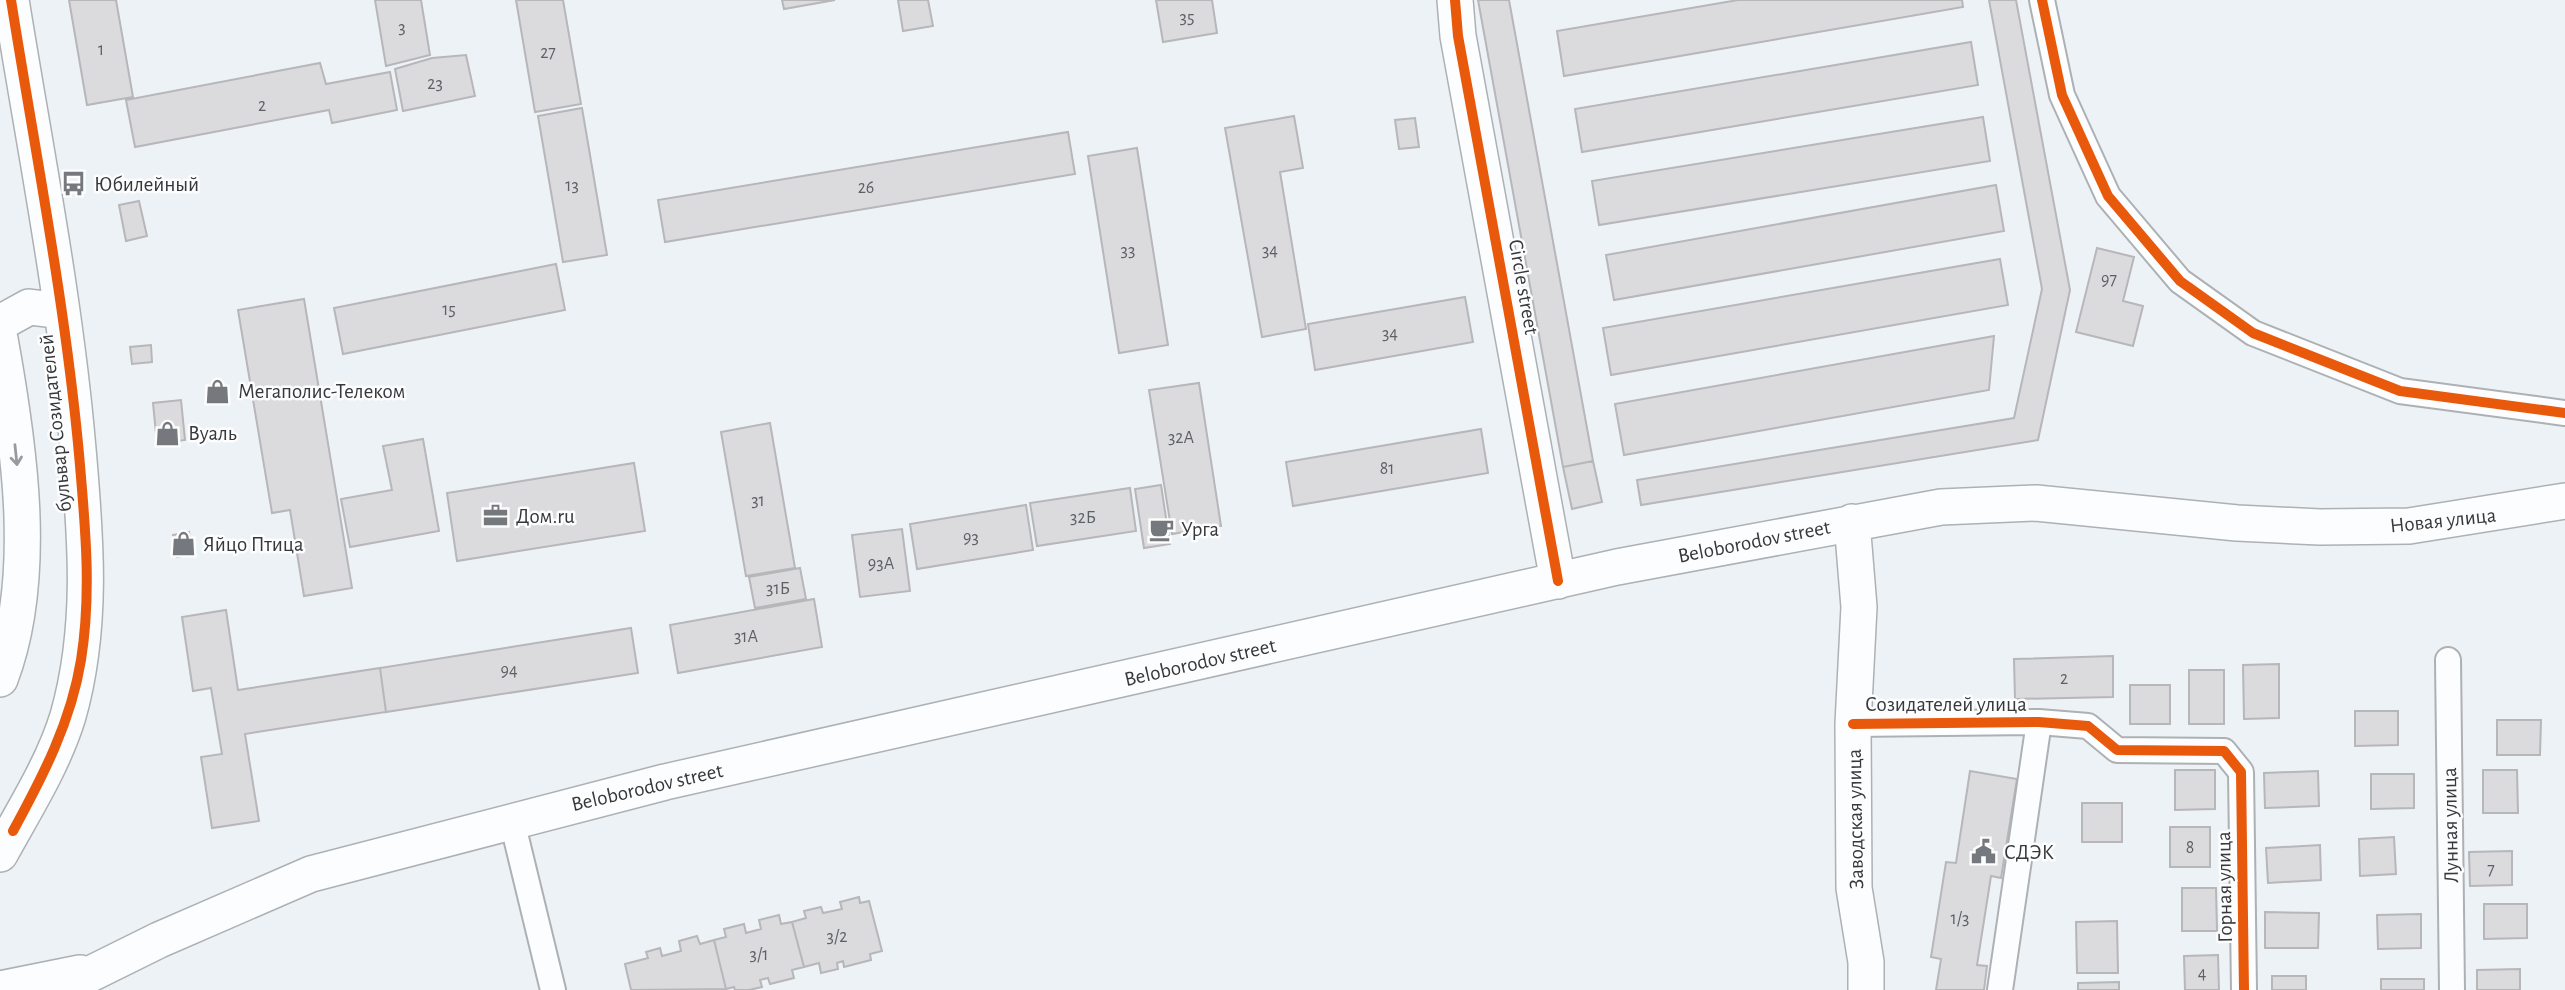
<svg xmlns="http://www.w3.org/2000/svg" width="2565" height="990" font-family="'Alegreya Sans',sans-serif">
<style>
.building{fill:#dbdbde;stroke:#b7b6b9;stroke-width:2}
.lines{fill:none;stroke-linecap:round;stroke-linejoin:round}
.street-casing{stroke:#adb1b4;stroke-width:28}
.secondary-casing{stroke:#adb1b4;stroke-width:38}
.street{stroke:#fcfdfe;stroke-width:24}
.secondary{stroke:#fcfdfe;stroke-width:35}
.cycleway-casing{stroke:#fdfdfd;stroke-width:15}
.cycleway{stroke:#e8590c;stroke-width:10}
.oneway{stroke:#989a9d}
.labels{text-anchor:middle;stroke-width:5;stroke-linejoin:round;paint-order:stroke}
.number-label{font-size:18px;fill:#5e6164}
.poi-label{font-size:21px;fill:#35383c;stroke:#fdfdfd;text-anchor:start}
.street-label{font-size:21px;fill:#35383c;stroke:#fdfdfd}
</style>
<rect width="100%" height="100%" fill="#edf2f7"/>
<path class="building" d="M69 0H116L133 97 87 105Z
M375 0H421L430 55 386 66Z
M516 0H563L581 104 535 112Z
M782 0H835L784 9Z
M898 0H928L933 26 903 31Z
M1156 0H1212L1217 33 1163 42Z
M1478 0H1509L1593 461 1563 467Z
M1738 0H1962L1963 7 1564 76 1557 31Z
M1989 0H2016L2070 290 2038 440 1641 505 1637 480 2014 418 2042 289Z
M1971 42 1978 85 1582 152 1575 109Z
M466 55 475 96 403 111 395 69 432 58Z
M320 63 326 84 390 72 397 110 332 123 329 110 135 147 126 100Z
M582 108 607 255 563 262 538 116Z
M1294 116 1303 168 1280 172 1306 329 1262 337 1225 128Z
M1983 117 1990 161 1599 225 1592 181Z
M1415 118 1419 147 1399 149 1395 120Z
M1068 132 1075 174 665 242 658 200Z
M1137 148 1168 345 1119 353 1088 156Z
M1996 185 2004 231 1614 300 1606 255Z
M139 201 147 236 126 241 119 205Z
M2097 248 2134 257 2123 301 2143 306 2133 346 2076 332Z
M2000 259 2008 305 1611 375 1603 328Z
M556 264 565 310 343 354 334 308Z
M1465 297 1473 342 1315 370 1308 324Z
M304 299 352 588 304 596 290 510 272 513 238 310Z
M1994 336 1989 390 1624 455 1615 404Z
M151 345 152 362 132 364 130 347Z
M1199 383 1221 526 1172 534 1149 390Z
M181 400 185 440 157 444 153 403Z
M770 423 795 568 746 576 721 432Z
M1481 429 1488 473 1293 506 1286 462Z
M423 439 439 531 350 547 341 499 392 490 383 446Z
M1593 461 1602 502 1572 509 1563 467Z
M634 463 645 531 457 561 447 493Z
M1161 485 1170 544 1144 548 1135 489Z
M1130 488 1136 531 1037 546 1030 503Z
M1026 505 1033 550 917 569 910 524Z
M902 529 910 591 860 597 852 535Z
M189 532 193 554 177 557 173 535Z
M800 568 806 599 755 608 749 577Z
M814 599 822 647 678 673 670 625Z
M226 610 238 690 380 668 386 712 245 734 259 821 212 828 201 757 222 754 211 688 193 691 182 617Z
M631 628 638 673 386 712 380 668Z
M2113 656V697L2015 699 2014 659Z
M2279 664V718L2244 719 2243 665Z
M2189 670H2224V724H2189Z
M2130 685H2170V724H2130Z
M2355 711H2398V745L2355 746Z
M2497 720H2541L2540 755H2497Z
M2175 770H2215V809L2175 810Z
M2483 770H2517L2518 813H2483Z
M1970 771 2017 779 2001 878 1991 876 1977 965 1987 966 1984 990H1936L1941 959 1931 957 1946 862 1956 863Z
M2318 771 2319 806 2265 808 2264 773Z
M2371 774H2414V808L2371 809Z
M2082 803H2122V842H2082Z
M2170 827H2210V867H2170Z
M2394 837 2396 874 2360 876 2359 839Z
M2320 845 2321 880 2268 883 2266 848Z
M2512 851V885L2470 886 2469 852Z
M2182 888H2216L2217 931H2182Z
M859 897 860 903 869 901 882 951 870 954 871 960 844 967 843 961 837 963 838 969 821 973 819 963 804 967 792 922 806 918 804 911 821 907 823 913 842 909 840 902Z
M2484 904H2527V938L2484 939Z
M2265 912 2319 913 2318 948H2265Z
M2421 914V948L2378 949 2377 915Z
M779 915 781 924 792 922 804 967 792 970 794 978 770 984 768 978 760 980 762 987 749 990H735L734 987 726 989 714 940 726 937 724 929 744 924 746 933 761 929 759 920Z
M2117 921 2118 973H2077L2076 922Z
M697 936 700 944 714 940 726 989 631 990 625 964 648 958 646 952 660 948 662 956 681 951 679 941Z
M2218 955 2219 990H2185L2184 956Z
M2520 969V990H2477V970Z
M2272 976H2306V990H2272Z
M2381 979H2424V990H2381Z
M2119 982V990H2078V983Z"/>
<g class="lines">
<defs>
<path id="street" d="M2042 0 2062 95 2108 196 2180 281 2253 333 2400 391 2565 413
M2448 660 2452 990
M1853 724 2039 722 2088 726 2117 750 2224 751 2241 772 2244 990
M512 821 553 990
M2000 990 2039 722"/>
<path id="secondary" d="M1455 0 1458 36 1558 581
M0 323 29 307 62 311
M0 339C19 444 39 577 0 679
M1852 522 1859 607 1853 724 1854 888 1866 962V990
M0 854C24 810 53 765 68 716 93 628 86 539 78 449 65 298 35 149 11 0
M0 989 80 973
M58 990 159 940 311 874 665 782 1617 567 1941 507 2036 503 2237 523 2320 527 2409 526 2565 501"/>
</defs>
<use href="#street" class="street-casing"/>
<use href="#secondary" class="secondary-casing"/>
<use href="#street" class="street"/>
<use href="#secondary" class="secondary"/>
<defs>
<path id="cycleway" d="M11 0C35 151 65 302 79 454 85 523 92 592 81 660 71 722 43 776 13 831
M1455 0 1458 36 1558 581
M2042 0 2062 95 2108 196 2180 281 2253 333 2400 391 2565 413
M1853 724 2039 722 2088 726 2117 750 2224 751 2241 772 2244 990"/>
</defs>
<use href="#cycleway" class="cycleway-casing"/>
<use href="#cycleway" class="cycleway"/>
</g>
<defs><path id="oneway-shaft" d="M-6 0H5M1.5-3L5.5 0L1.5 3" fill="none" stroke-width="1.6" stroke-linecap="round" stroke-linejoin="round" transform="scale(1.75)"/></defs>
<use class="oneway" href="#oneway-shaft" transform="translate(16 455) rotate(84)"/>
<defs>
<symbol id="bus-bare" viewBox="-9 -9 18 18"><path d="M-5-6H5V4H4V6H2V4H-2V6H-4V4H-5ZM-3.5-4V0h7V-4ZM-3.5 1.2v1.5H-2V1.2ZM2 1.2v1.5H3.5V1.2Z" fill="#75797d" stroke="#fdfdfd" stroke-width="2.5" paint-order="stroke"/></symbol>
<symbol id="shop-bare" viewBox="-9 -9 18 18"><path d="M-5-2.5h2.3a2.7 3.5 0 0 1 5.4 0H5L5.5 6h-11ZM-1.5-2.5h3a1.5 2.3 0 0 0-3 0Z" fill="#75797d" stroke="#fdfdfd" stroke-width="2.5" paint-order="stroke"/></symbol>
<symbol id="office-bare" viewBox="-9 -9 18 18"><path d="M-6-3h4V-5.5h4V-3h4V5H-6ZM-1-4.5V-3h2v-1.5ZM-6 0V1H6V0Z" fill="#75797d" stroke="#fdfdfd" stroke-width="2.5" paint-order="stroke"/></symbol>
<symbol id="cafe-bare" viewBox="-9 -9 18 18"><path d="M-5.5-4.5H6V0H3Q3 3.5 0 3.5H-2.5Q-5.5 3.5-5.5 0ZM3-3.2v2h1.7v-2ZM-6 4.5H4V6H-6Z" fill="#75797d" stroke="#fdfdfd" stroke-width="2.5" paint-order="stroke"/></symbol>
<symbol id="civic-bare" viewBox="-9 -9 18 18"><path d="M-.6-6.5H3V-4.5H.6V-3L4-1V1h2V6H-6V1h2V-1L-.6-3ZM-1.2 2.5V6h2.4V2.5Z" fill="#75797d" stroke="#fdfdfd" stroke-width="2.5" paint-order="stroke"/></symbol>
</defs>
<g fill-rule="evenodd">
<use href="#bus-bare" x="56" y="166" width="35" height="35"/>
<use href="#shop-bare" x="200" y="374" width="35" height="35"/>
<use href="#shop-bare" x="150" y="416" width="35" height="35"/>
<use href="#office-bare" x="478" y="498" width="35" height="35"/>
<use href="#cafe-bare" x="1144" y="512" width="35" height="35"/>
<use href="#shop-bare" x="166" y="526" width="35" height="35"/>
<use href="#civic-bare" x="1966" y="834" width="35" height="35"/>
</g>
<g class="labels">
<g class="number-label">
<text x="1187" y="23">35</text>
<text x="402" y="33">3</text>
<text x="101" y="55">1</text>
<text x="548" y="58">27</text>
<text x="435" y="89">23</text>
<text x="262" y="111">2</text>
<text x="572" y="191">13</text>
<text x="866" y="193">26</text>
<text x="1128" y="256">33</text>
<text x="1270" y="256">34</text>
<text x="2109" y="285">97</text>
<text x="449" y="315">15</text>
<text x="1390" y="339">34</text>
<text x="1181" y="443">32А</text>
<text x="1387" y="474">81</text>
<text x="758" y="506">31</text>
<text x="1083" y="523">32Б</text>
<text x="971" y="543">93</text>
<text x="881" y="569">93А</text>
<text x="778" y="594">31Б</text>
<text x="746" y="642">31А</text>
<text x="509" y="676">94</text>
<text x="2064" y="684">2</text>
<text x="2190" y="853">8</text>
<text x="2491" y="875">7</text>
<text x="1960" y="924">1/3</text>
<text x="837" y="942">3/2</text>
<text x="759" y="960">3/1</text>
<text x="2202" y="979">4</text>
</g>
<g class="poi-label">
<text x="94" y="191">Юбилейный</text>
<text x="238" y="398">Мегаполис-Телеком</text>
<text x="188" y="440">Вуаль</text>
<text x="516" y="523">Дом.ru</text>
<text x="1181" y="536">Урга</text>
<text x="203" y="551">Яйцо Птица</text>
<text x="2004" y="859">СДЭК</text>
</g>
<g class="street-label">
<text transform="translate(1524 287) rotate(80)" y="7">Circle street</text>
<text transform="translate(55 423) rotate(-96)" y="7">бульвар Созидателей</text>
<text transform="translate(2443 520) rotate(-6)" y="7">Новая улица</text>
<text transform="translate(1754 541) rotate(-11)" y="7">Beloborodov street</text>
<text transform="translate(1200 662) rotate(-13)" y="7">Beloborodov street</text>
<text x="1946" y="711">Созидателей улица</text>
<text transform="translate(647 787) rotate(-13)" y="7">Beloborodov street</text>
<text transform="translate(1855 819) rotate(-91)" y="7">Заводская улица</text>
<text transform="translate(2450 825) rotate(-91)" y="7">Лунная улица</text>
<text transform="translate(2224 887) rotate(-91)" y="7">Горная улица</text>
</g>
</g>
</svg>
